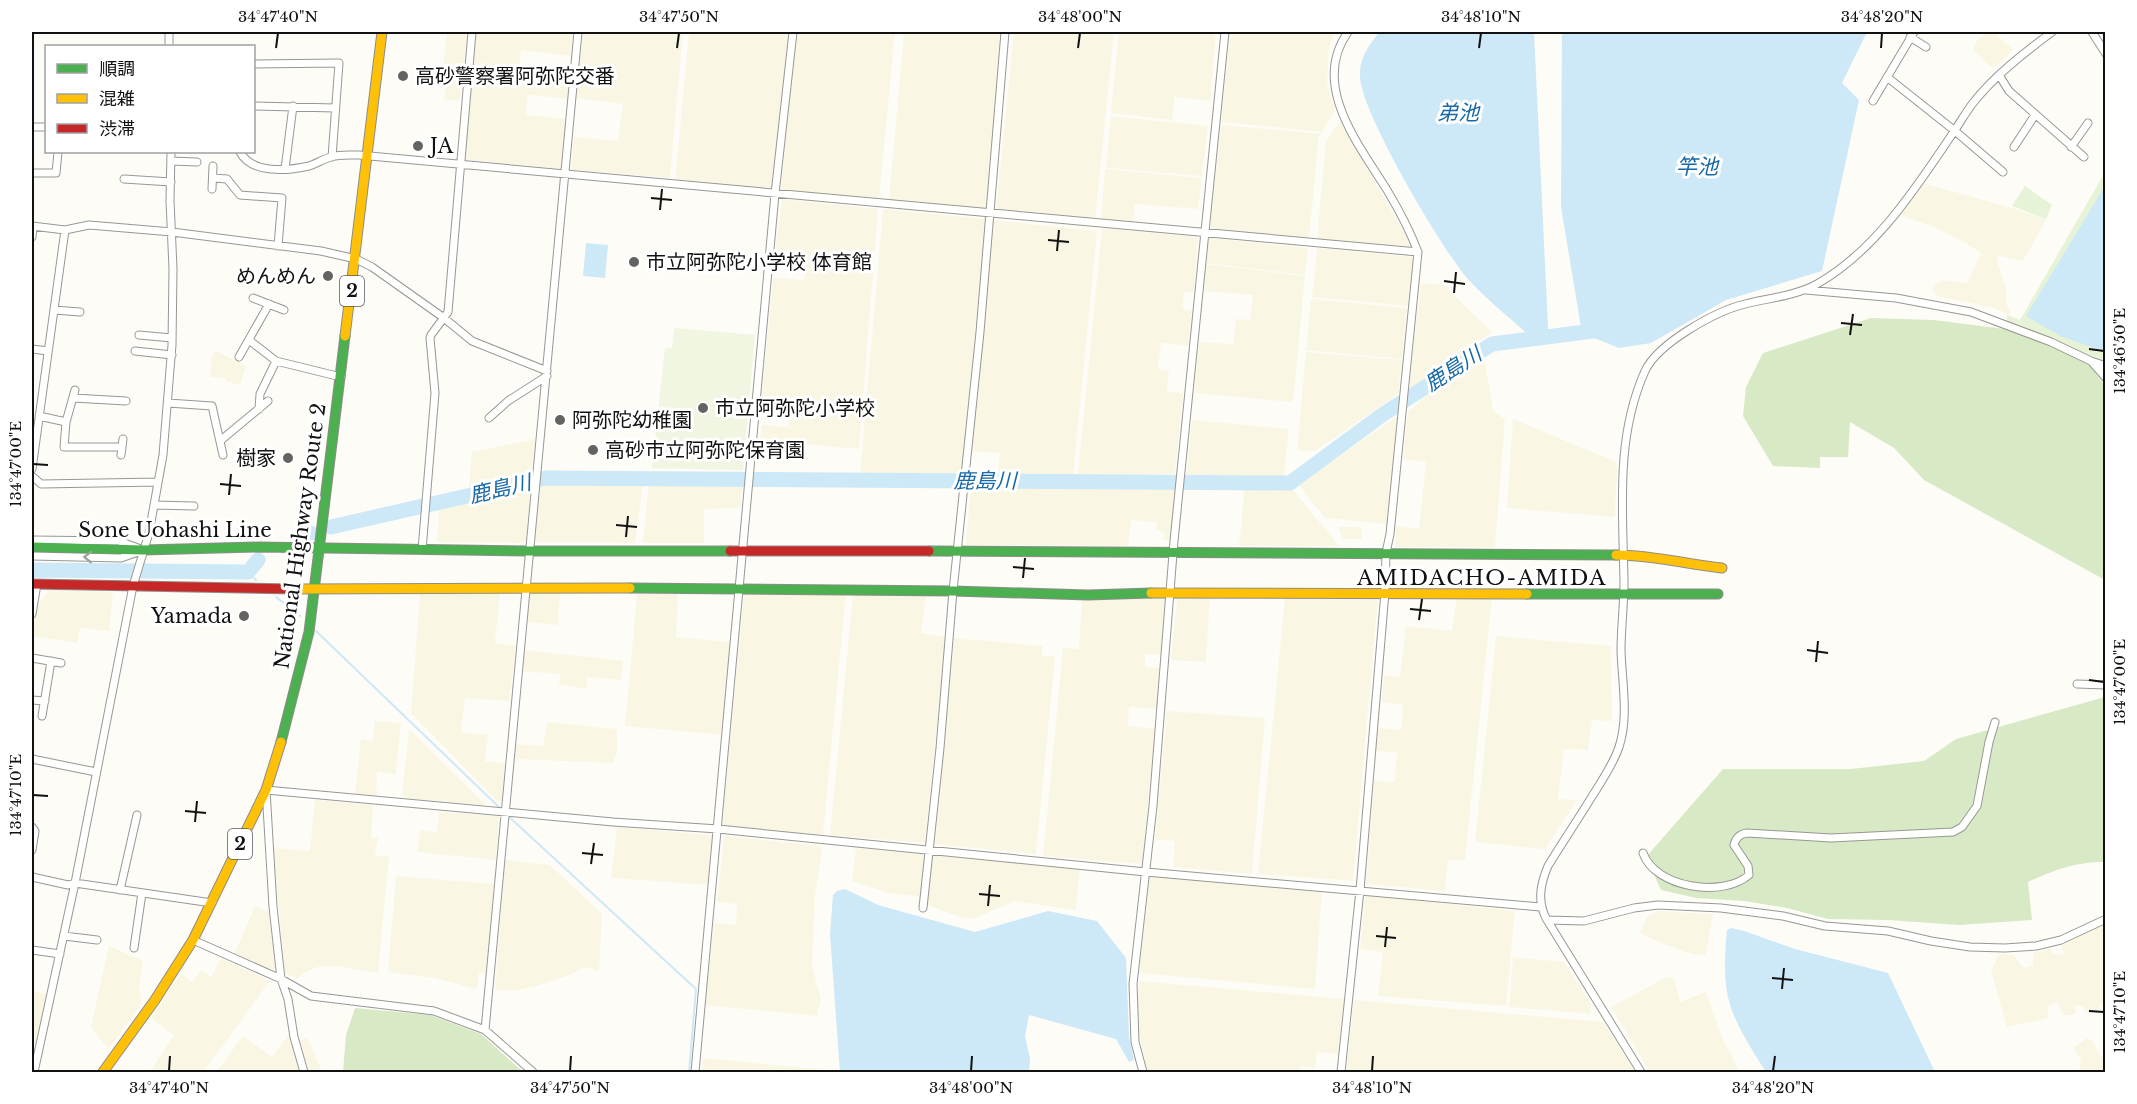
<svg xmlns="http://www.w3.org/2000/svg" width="2137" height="1104" font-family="'Libre Baskerville','Noto Sans JP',serif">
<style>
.farmland{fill:#f9f7e4}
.green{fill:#e7f3d7}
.forest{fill:#d8eac5}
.pitch{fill:#f0f6e1}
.water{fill:#cde8f7}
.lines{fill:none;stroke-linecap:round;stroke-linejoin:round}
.stream{stroke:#cde8f7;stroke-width:2}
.river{stroke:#cde8f7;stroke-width:15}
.street-casing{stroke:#979795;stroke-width:9}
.fast-casing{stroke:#8e8d8b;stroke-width:11}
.slow-casing{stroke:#8e8d8b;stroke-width:11}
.jam-casing{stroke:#8e8d8b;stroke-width:11}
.street{stroke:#fffffe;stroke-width:7}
.fast{stroke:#4caf50;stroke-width:9}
.slow{stroke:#ffc107;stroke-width:9}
.jam{stroke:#c62828;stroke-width:9}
.oneway{stroke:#a0a09f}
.ticks{fill:none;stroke:#111;stroke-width:2}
.poi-dot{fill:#646362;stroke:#fff;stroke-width:2}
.labels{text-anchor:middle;stroke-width:6;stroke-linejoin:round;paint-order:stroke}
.shield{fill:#fff;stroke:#585858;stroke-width:1.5}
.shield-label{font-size:18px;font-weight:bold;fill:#111}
.poi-label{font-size:20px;fill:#111;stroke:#fff;text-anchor:start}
.street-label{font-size:20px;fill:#111;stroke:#fff}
.water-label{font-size:21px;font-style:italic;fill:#1768a6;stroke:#fff}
.neighbourhood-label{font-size:21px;letter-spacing:1.5px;fill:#111;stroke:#fff}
.neatline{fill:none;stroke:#111;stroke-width:2}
.ticks-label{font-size:15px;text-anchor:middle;fill:#111}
</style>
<rect width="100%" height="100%" fill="#fdfcf7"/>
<path class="farmland" d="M447 32 467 33 460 101 444 100 446 86 441 85Z
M476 32H573L571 56 521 50 519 71 570 77 567 99 528 95 525 115 566 119 561 169 467 160 463 158Z
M583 32H683L670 178 571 170 574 137 618 141 623 104 576 98Z
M689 32H788L774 191 675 181Z
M795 32H895L879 199 781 190Z
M904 32H1005L987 210 889 200Z
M1014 32H1114L1095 220 996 210Z
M1119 32H1216L1210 101 1175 97 1172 120 1111 113Z
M1230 32H1334L1329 49 1327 83 1335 111 1322 132 1221 122Z
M1989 32H1993L2013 49 1996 67H1991L1973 50 1978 39Z
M1111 116 1208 126 1202 176 1106 168Z
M1342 119 1349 137 1413 248 1317 240 1326 141Z
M1221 125 1322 134 1319 136 1309 238 1210 228Z
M1105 169 1202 178 1198 209 1135 204 1133 222 1101 219Z
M1923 183 2012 208 2046 220 2023 261 1999 256 1997 261 2006 288 2007 305 2011 313 2008 315 1994 308 1936 296 1932 287 1942 280 1967 283 1981 253 1962 241 1934 227 1899 215Z
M782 199 878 209 859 449 760 440 762 425 808 429 788 427 790 410 761 406 773 278 804 280 807 255 775 251Z
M883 209 986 219 964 450 960 477 860 475Z
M993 220 1097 231 1073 477 998 473 1000 453 970 451Z
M1102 228 1196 237 1198 240 1194 292H1184L1182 309 1192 310 1188 346 1161 343 1158 369 1169 371 1167 392 1183 393 1175 474 1078 475Z
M1209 238 1308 248 1305 275 1206 263Z
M1317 248 1413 257 1408 306 1312 297Z
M1206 264 1305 276 1293 402 1194 393 1199 342 1233 344 1236 319 1250 320 1253 295 1204 291Z
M1421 283 1443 285 1492 332 1408 391Z
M1311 299 1407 308 1402 359 1306 350Z
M216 351 246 366 240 385 226 381 225 378 210 377 212 355Z
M1306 352 1402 360 1398 394 1315 451 1297 450Z
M1484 357 1493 410 1505 419 1495 547H1395L1396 526 1419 529 1426 462 1403 459 1408 412 1432 391Z
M1400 414 1388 524 1325 518 1299 485Z
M1513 419 1614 461 1617 465 1615 517 1507 508Z
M1192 420 1289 429 1284 478H1186Z
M536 439 531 472 469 487 472 452Z
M541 483H643L635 543 534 542Z
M649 483H743L740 508 704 509V543H643Z
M531 484 526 541 521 543 437 542 439 511 430 510V508Z
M1177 484 1170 540H1164V532L1156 530 1157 522 1131 520 1128 546 966 545 971 485Z
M1245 486H1290L1339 546H1239Z
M1339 527H1361L1362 539H1342Z
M49 590 113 592 109 631 80 628 77 643 32 636 35 609Z
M528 592H560L558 625 525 622Z
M500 593 495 643 516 646 509 701 465 698 461 732 488 735 485 761 507 764 503 798 499 803 411 713 420 594Z
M744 593H846L823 835 722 827Z
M637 594H678L676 637 732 642 724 735 625 726Z
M853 594 926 595 921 633 946 637 925 843 830 835Z
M1082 596H1165L1161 655 1145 654V667L1159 668 1157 709 1129 707 1128 726 1155 729 1142 864 1043 856 1063 648 1079 649Z
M1210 596 1206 662 1171 660 1177 600 1179 597Z
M1285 598H1378L1353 881 1259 874 1258 872Z
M1457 598H1492L1465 860H1448L1445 891 1366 884 1374 781 1394 782 1397 753 1375 751 1377 728 1401 730 1403 705 1382 702 1384 675 1400 677 1406 626 1452 631Z
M1496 636 1611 646 1612 721 1592 720 1588 750 1564 749 1558 799 1577 800 1545 849 1475 842Z
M954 638 1042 646V655L1055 657 1036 854 935 844Z
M523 650 623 661 621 680 587 677V689L559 684 560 674 521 671Z
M1167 711 1265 718 1252 874 1173 867 1175 841 1155 839Z
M375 721 401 723 396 774 377 772 376 796 355 794 361 739 373 741Z
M547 722 617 729V752L613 763 513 759 515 744 543 746Z
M409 729 485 804 482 805 404 798 402 794Z
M315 800 373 805 371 838H378L375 855 389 857 378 973 336 966 318 967 305 972 297 979 285 973 273 848 310 851Z
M439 812 499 816 496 860 417 852 420 830 437 832Z
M617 827 712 835 708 885 611 878Z
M724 836 821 846 822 852 815 895 812 966 821 999 817 1016 705 1005 714 923 736 925 737 904 717 902Z
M856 848 927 855 922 897 888 893 852 881Z
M929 855 1080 869 1076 910 1015 901 975 918H963L925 904Z
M505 860 550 865 602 914 599 972 588 968H582L570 975 537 986 517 990H495Z
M1150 875 1322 891 1315 989 1139 973Z
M396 876 494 884 487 973H479L477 989 434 978 388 972Z
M1365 895 1515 911 1506 1006 1378 996 1383 952 1360 949Z
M255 906 269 912 275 968 272 970 235 953Z
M1657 911 1713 914 1706 955 1692 954 1658 942 1640 933 1646 918Z
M2105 924V1002L2099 1007 2098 1010 2086 1012 2082 1006 2075 1005 2076 1013 2073 1015H2063L2058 1002 2047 1007 2049 1018 2007 1027 1991 971 1999 954 2014 955 2024 968 2033 965V953L2050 949 2054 955 2064 954 2061 946Z
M109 946 143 961 139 988 141 993V1004L109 1049 103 1043 91 1027Z
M1513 957 1564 962 1591 1004 1590 1014 1509 1007Z
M221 958 270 981 203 1072H152L150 1071 174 1035 151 1018 181 973 192 982 201 970 211 977Z
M1667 977 1674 979 1680 1002 1706 992 1723 1040 1740 1072H1650L1611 1007Z
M1139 981 1344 999 1338 1054 1317 1052 1315 1068 1300 1066 1299 1072H1147L1137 1022Z
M32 991 47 994 36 1044 32 1043Z
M1354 1000 1603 1022 1635 1072H1346Z
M289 1034 301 1072H216L243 1036 272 1057Z
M308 1038 322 1072H309L300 1040Z
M2087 1038 2091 1040 2103 1059 2105 1066 2101 1072H2079L2081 1060 2073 1048Z
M703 1058 818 1069 822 1072H702Z"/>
<path class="green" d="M2105 172V397L2007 332V315L2020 320Z
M2025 186 2052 205 2046 219 2012 206Z"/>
<path class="forest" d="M1871 318 1934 320 2028 332 2090 365 2105 387V580L1924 480 1894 448 1850 422 1848 457H1820V468L1773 466 1743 416 1746 387 1763 353Z
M2105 697V862C2078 861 2054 870 2028 882L2032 920 1959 925 1888 920 1828 919 1787 908 1744 901 1696 898 1661 890 1646 857 1723 769H1851L1924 761 1956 739Z
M355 1008 430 1015 481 1034 523 1072H343L346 1035Z"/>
<path class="pitch" d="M674 328 755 335 743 470 652 468 665 348H672Z"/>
<path class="water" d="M1379 32H1534L1548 328 1546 334 1531 337C1510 318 1486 299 1467 278 1442 249 1360 111 1360 76 1359 58 1369 46 1379 32Z
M1562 32H1867L1842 83 1859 100 1822 271 1726 300 1651 343 1619 348 1582 333 1561 207Z
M2105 186V352L2060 336 2026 316Z
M586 243 608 245 605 278 583 276Z
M845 889 878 905 975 932 1048 911 1097 921 1126 958 1129 1037 1134 1060 1129 1062 1116 1039 1029 1015 1025 1036 1030 1059 1029 1072H840L830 934 833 895 837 891Z
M1731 928 1744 931 1795 949 1888 973 1935 1072H1766C1730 1015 1720 999 1727 930Z"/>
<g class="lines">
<path class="stream" d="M248 572 256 580
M276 597 300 616
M316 631 502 810
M506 814 696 989 689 1072"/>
<path class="river" d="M331 527 546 478 1290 483 1382 415 1492 344 1601 330
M304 535 311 533
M32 570 248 572 258 560"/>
<defs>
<path id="street" d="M2092 32 2106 54
M1910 37 1926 47
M169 46V32
M254 64 339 63 332 157
M1999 75 2009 91 2084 157
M1887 77 1955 131 2003 172
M1873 101 1914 32
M254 106 335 108
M32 127H46
M2014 147 2035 115
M2071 147 2088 123
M240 152C252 174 287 171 309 166 316 164 323 159 331 157 340 154 350 155 359 155L1418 252
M171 161 197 162
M285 169 293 106
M32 173H56L58 152
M213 178 227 179 240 195 282 198 278 246
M124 179 171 182
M212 189 213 166
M32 226 65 230 89 225 172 232 321 251 356 259 372 267 444 318 472 341 547 371
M32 237 33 227
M1806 290 1896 298 1971 312 2051 342 2091 361 2106 378
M253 298 284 310
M54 310 80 312
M139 335 172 338
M249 340 276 361 341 377
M32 349 48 351
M135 351 172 355
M239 357 269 304
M2091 361 2106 366
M75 390 66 422 64 447H122
M73 398 126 401
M168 403 212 406 223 455
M259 409 260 394 276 361
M39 416 66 422
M489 418 508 401 547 376
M220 441 268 401
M121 455 123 439
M32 469 65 230
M32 476 41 484 158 482
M154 505 194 506
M32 540 119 541 138 548
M422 550 435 393 430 338 431 335 448 312 472 32
M32 556 121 558 141 551
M32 614 37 584
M32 658 61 663
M2077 684 2106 685
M32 700 45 701
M42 716 51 661
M32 759 96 772
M32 827 35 831 32 850
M1643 853C1655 888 1723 898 1749 875L1748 866 1734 845C1736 837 1740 834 1747 833L1831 838 1953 832 1962 827 1977 806 1989 742 1995 722
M32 877 68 885 75 883 212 903
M120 890 137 815
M923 908 940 748 953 591 980 332 1005 32
M1547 920 1584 921 1634 908 1658 905 1721 908 1783 916 1825 926 1888 931 1931 941 1970 947 2005 948 2036 946 2061 940 2106 919
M64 936 97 940
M193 940 281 979 311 996 434 1011 485 1030 533 1072
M134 948 142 893
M32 950 60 954
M485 1030 578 32
M34 1072 75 883 133 586 149 533 163 455 172 345 173 269 170 200 171 152
M304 1072 294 1037 288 999 281 979 273 907 266 790 613 822 718 829 1146 872 1540 907
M695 1072 775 194 793 32
M1143 1072 1135 1042 1133 984 1153 806 1174 541 1225 32
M1341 1072 1360 890 1385 592 1386 553 1390 534 1418 252C1410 231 1399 210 1387 190 1359 145 1310 85 1348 32
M1641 1072 1547 920C1537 902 1540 885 1548 866 1562 843 1577 821 1591 798 1601 782 1613 765 1619 747 1629 717 1622 682 1621 651 1621 628 1624 605 1624 582 1623 510 1615 438 1645 371 1658 343 1716 311 1745 304 1769 298 1795 296 1817 284 1877 250 1917 186 1955 130 1961 121 1966 112 1973 103 1994 76 2024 53 2052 32"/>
<path id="fast" d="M32 547 143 550 259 547 528 551H730
M929 551 1616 555
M630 588 953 591 1088 595 1151 593
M1527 594H1718
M281 742 309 632 345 336"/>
<path id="slow" d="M345 336 382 32
M1616 555C1652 555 1686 564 1722 568
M294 589 630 588
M1151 593 1527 594
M103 1072 155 1000 193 940 266 790 281 742"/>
<path id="jam" d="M730 551H929
M32 584 294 589"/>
</defs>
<use href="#street" class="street-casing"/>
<use href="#fast" class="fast-casing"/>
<use href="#slow" class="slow-casing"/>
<use href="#jam" class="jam-casing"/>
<use href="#street" class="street"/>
<use href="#fast" class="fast"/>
<use href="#slow" class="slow"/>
<use href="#jam" class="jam"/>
</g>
<defs><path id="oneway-chevron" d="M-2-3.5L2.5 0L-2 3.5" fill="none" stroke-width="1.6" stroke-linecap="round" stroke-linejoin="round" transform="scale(1.5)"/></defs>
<use class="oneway" href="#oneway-chevron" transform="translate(88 557) rotate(-178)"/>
<path class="ticks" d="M276 48 278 33M677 48 679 33M1078 48 1080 33M1479 48 1481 33M1881 48 1882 33M651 198 672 200M660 210 662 189M1048 240 1069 242M1057 251 1059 230M1444 281 1465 284M1454 293 1456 272M1841 323 1862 325M1850 335 1853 314M2089 349 2104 351M33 464 48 465M220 484 241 486M229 495 231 474M616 525 637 527M626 537 628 516M1013 567 1034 569M1023 578 1025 558M1410 609 1431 611M1419 620 1422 599M1807 650 1828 653M1816 662 1818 641M2089 680 2104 682M33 795 48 796M185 811 206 813M195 822 197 801M582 853 603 855M591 864 594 843M979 894 1000 896M988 906 990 885M1376 936 1396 938M1385 947 1387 927M1772 978 1793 980M1782 989 1784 968M2089 1011 2104 1012M169 1071 170 1056M570 1071 571 1056M971 1071 972 1056M1372 1071 1373 1056M1773 1071 1775 1056"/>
<g class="poi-dot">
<circle cx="403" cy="76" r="6"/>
<circle cx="418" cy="146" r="6"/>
<circle cx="634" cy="262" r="6"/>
<circle cx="328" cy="276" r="6"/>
<circle cx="703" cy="408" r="6"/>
<circle cx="560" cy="420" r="6"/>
<circle cx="593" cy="450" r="6"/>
<circle cx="288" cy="458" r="6"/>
<circle cx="244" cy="616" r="6"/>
</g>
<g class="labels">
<g class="shield">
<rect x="340" y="276" width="24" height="30" rx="4.5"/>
<rect x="228" y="829" width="24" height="30" rx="4.5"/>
</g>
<g class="shield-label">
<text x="352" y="297">2</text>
<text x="240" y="850">2</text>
</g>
<g class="poi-label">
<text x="415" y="83">高砂警察署阿弥陀交番</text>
<text x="430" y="153">JA</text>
<text x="646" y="269">市立阿弥陀小学校 体育館</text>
<text x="316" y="283" text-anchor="end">めんめん</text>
<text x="715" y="415">市立阿弥陀小学校</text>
<text x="572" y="427">阿弥陀幼稚園</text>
<text x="605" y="457">高砂市立阿弥陀保育園</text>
<text x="276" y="465" text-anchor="end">樹家</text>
<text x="232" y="623" text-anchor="end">Yamada</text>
</g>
<g class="street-label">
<text x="175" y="537">Sone Uohashi Line</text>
<text transform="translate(300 536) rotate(-82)" y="7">National Highway Route 2</text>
</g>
<g class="water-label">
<text x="1458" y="120">弟池</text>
<text x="1697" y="174">竿池</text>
<text transform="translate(1453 369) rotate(-33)" y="7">鹿島川</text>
<text x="985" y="488">鹿島川</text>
<text transform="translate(500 489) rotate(-13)" y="7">鹿島川</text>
</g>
<g class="neighbourhood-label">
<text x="1482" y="585">AMIDACHO-AMIDA</text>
</g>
</g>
<rect width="2137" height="1104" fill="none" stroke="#ffffff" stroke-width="66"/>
<rect x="45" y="45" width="210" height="108" fill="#ffffff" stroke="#a0a0a0" stroke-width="1.5"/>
<rect x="57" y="64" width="30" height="9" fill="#4caf50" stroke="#a0a0a0" stroke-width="1.5"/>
<text x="99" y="75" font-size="18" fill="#111111">順調</text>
<rect x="57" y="94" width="30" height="9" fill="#ffc107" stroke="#a0a0a0" stroke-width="1.5"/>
<text x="99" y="105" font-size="18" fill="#111111">混雑</text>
<rect x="57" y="124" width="30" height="9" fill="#c62828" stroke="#a0a0a0" stroke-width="1.5"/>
<text x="99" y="135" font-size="18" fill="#111111">渋滞</text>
<rect x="33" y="33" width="2071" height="1038" class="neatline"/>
<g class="ticks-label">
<text x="278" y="22">34°47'40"N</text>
<text x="679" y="22">34°47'50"N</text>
<text x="1080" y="22">34°48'00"N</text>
<text x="1481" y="22">34°48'10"N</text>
<text x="1882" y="22">34°48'20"N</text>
<text transform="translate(2120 351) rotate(-90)" y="5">134°46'50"E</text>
<text transform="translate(16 464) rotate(-90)" y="5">134°47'00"E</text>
<text transform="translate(2120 682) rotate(-90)" y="5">134°47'00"E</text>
<text transform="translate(16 795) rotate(-90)" y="5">134°47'10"E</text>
<text transform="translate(2120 1012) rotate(-90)" y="5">134°47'10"E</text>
<text x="169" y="1093">34°47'40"N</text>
<text x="570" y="1093">34°47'50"N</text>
<text x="971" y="1093">34°48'00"N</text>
<text x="1372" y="1093">34°48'10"N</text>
<text x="1773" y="1093">34°48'20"N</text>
</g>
</svg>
